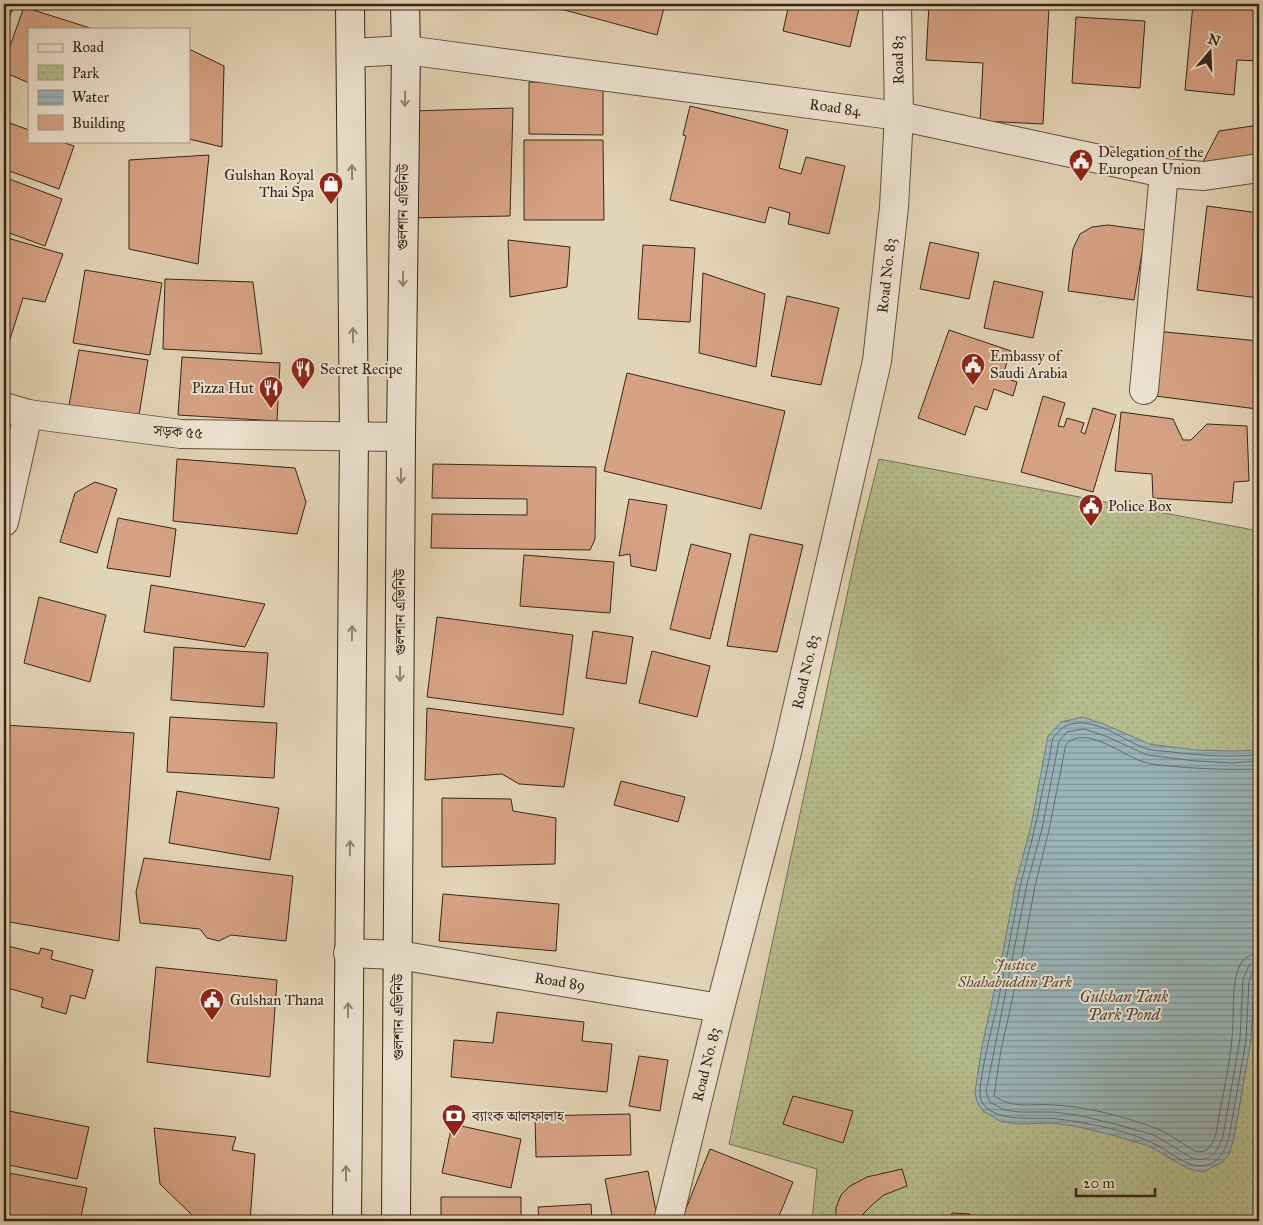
<svg xmlns="http://www.w3.org/2000/svg" width="1263" height="1225" font-family="'IM FELL Great Primer','Noto Serif Bengali',serif">
<style>
.park{fill:url(#park-dots);stroke:#767052}
.water{fill:url(#water-rules);stroke:#737b78}
.lines{fill:none;stroke-linecap:round;stroke-linejoin:round}
.shore{stroke:#696c68;stroke-width:1}
.building{fill:#d6a285;stroke:#382417}
.street-casing{stroke:#62503f;stroke-width:30}
.secondary-casing{stroke:#382417;stroke-width:30}
.street{stroke:#ece3d0;stroke-width:28}
.secondary{stroke:#ece3d0;stroke-width:28}
.oneway{stroke:#928474}
.labels{text-anchor:middle;stroke-width:4;stroke-linejoin:round;paint-order:stroke}
.street-label{font-size:15px;fill:#382417;stroke:#ece3d0}
.poi-label{font-size:15px;fill:#382417;stroke:#ece3d0;text-anchor:start}
.park-label{font-size:15px;font-style:italic;fill:#574a34;stroke:#ece3d0}
.water-label{font-size:16px;font-style:italic;fill:#504840;stroke:#ece3d0}
</style>
<defs>
<pattern id="park-dots" width="8" height="8" patternUnits="userSpaceOnUse" patternTransform="scale(1.25)"><rect width="8" height="8" fill="#b4bc8d"/><path d="M2 2h.1M6 6h.1" fill="none" stroke="#9ca179" stroke-width="1.8" stroke-linecap="round"/></pattern>
<pattern id="water-rules" width="6" height="5" patternUnits="userSpaceOnUse" patternTransform="scale(1.25)"><rect width="6" height="5" fill="#9ab5b9"/><path d="M0 2.5h6" fill="none" stroke="#7f9395"/></pattern>
</defs>
<rect width="100%" height="100%" fill="#e2d4b6"/>
<filter id="stains"><feTurbulence type="fractalNoise" baseFrequency=".004" numOctaves="4"/><feColorMatrix values="0 0 0 0 .2 0 0 0 0 .09 0 0 0 0 .02 0 0 0 .5 -.17"/></filter>
<radialGradient id="worn" r=".72"><stop offset=".6" stop-color="#630" stop-opacity="0"/><stop offset="1" stop-color="#630" stop-opacity=".3"/></radialGradient>
<path class="park" d="M879 459 1259 531V1221H812L817 1169 729 1144 860 535Z"/>
<path class="water" d="M1083 717 1106 725 1149 744 1196 750 1232 751 1259 750V964L1254 983 1251 1040 1234 1138 1229 1155 1221 1163 1205 1171H1197L1187 1168 1149 1146 1112 1135 1075 1126 1052 1123 1018 1124 1000 1121 983 1111 977 1102 975 1092 982 1046 1003 952 1016 882 1031 826 1048 736 1061 722Z"/>
<g class="lines">
<path class="shore" d="M1259 755C1230 757 1202 756 1172 752 1164 751 1154 751 1147 749 1121 740 1094 714 1065 726 1062 728 1055 735 1053 738 1051 743 1051 750 1050 755 1047 770 1044 784 1041 798 1036 827 1028 854 1021 883 1013 922 1006 963 998 1002 994 1019 976 1088 981 1100 993 1125 1037 1116 1058 1119 1089 1123 1136 1132 1162 1148 1173 1154 1188 1167 1201 1166 1218 1165 1225 1151 1229 1137L1246 1040 1249 982 1253 970 1259 967
M1259 761 1232 763 1196 761 1147 755 1103 735 1083 729 1067 732 1059 741 1042 829 1027 884 986 1092 990 1102 1004 1110 1019 1112H1053L1077 1115 1115 1124 1154 1135 1192 1158C1210 1164 1218 1151 1223 1136L1240 1039 1243 980 1249 965 1254 962 1259 961
M1259 769C1229 770 1200 769 1170 766 1162 765 1152 765 1144 762 1123 756 1086 724 1066 744L1049 830 1035 886 1022 956 1001 1050 994 1095C1011 1110 1033 1103 1054 1105 1084 1106 1126 1117 1155 1128 1169 1133 1182 1144 1195 1151 1207 1155 1213 1144 1216 1134 1221 1102 1229 1070 1232 1038 1235 1016 1230 984 1240 965 1244 957 1251 954 1259 954"/>
</g>
<path class="building" d="M4 4H15L4 29Z
M542 4H665L657 35Z
M789 4H860L850 47 783 31Z
M929 4H992L1049 7 1043 124 980 121 983 63 926 60Z
M1193 4H1259V61L1237 60 1234 95 1185 90Z
M24 7 93 29H29V83L4 72V63Z
M1076 17 1145 21 1140 88 1072 83Z
M189 49 224 66 222 147 189 139Z
M529 82 603 83V135L529 134Z
M690 106 788 130 779 168 801 174 806 157 845 166 829 234 788 224 790 213 769 207 765 223 670 200 686 136 683 135Z
M513 108 510 216 409 218 412 111Z
M4 121 29 130V141H59L74 146 59 189 4 169Z
M1259 125V154L1203 162 1219 131Z
M524 140H603L604 220H524Z
M209 155 198 264 129 249V160Z
M4 177 62 199 45 246 4 231Z
M1207 206 1259 213V298L1197 290Z
M1108 225 1146 230 1134 300 1068 291 1073 249 1080 234 1092 227Z
M4 237 63 254 45 302 23 298 4 358Z
M508 240 570 247 567 287 510 297Z
M930 242 979 253 969 299 920 289Z
M643 245 695 248 690 322 638 319Z
M85 270 162 283 150 355 73 343Z
M703 273 765 294 756 367 699 353Z
M165 279 253 282 262 354 163 349Z
M994 281 1043 292 1033 338 984 328Z
M787 296 839 308 821 385 771 376Z
M949 330 1011 351 1002 377 1017 382 1013 396 994 389 987 410 975 406 965 435 918 418Z
M1155 331 1259 341V404L1257 409 1155 396Z
M79 350 148 360 138 421 68 411Z
M182 357 280 363 277 421 178 415Z
M627 373 785 411 761 509 604 471Z
M1043 396 1065 403 1058 426 1064 427 1067 418 1084 423 1081 432 1085 434 1093 408 1116 415 1093 492 1021 472Z
M1121 412 1173 419 1183 440H1191L1207 424 1247 426 1249 481 1234 482 1232 503 1153 498 1152 474 1115 471Z
M177 459 295 468 306 502 297 534 173 521Z
M433 464 596 467 595 539 590 550 431 548 432 514 527 515V499L432 498Z
M95 482 117 489 97 553 60 542 75 493Z
M629 499 667 505 656 571 631 566 630 554 619 556Z
M118 518 176 529 170 577 107 568Z
M750 534 803 545 777 652 727 646Z
M691 544 731 554 710 639 670 629Z
M524 555 614 562 610 613 520 606Z
M151 585 265 604 245 647 144 632Z
M39 597 106 615 90 682 24 663Z
M437 617 573 635 563 715 427 697Z
M593 631 633 637 626 684 586 678Z
M174 647 268 653 264 707 171 700Z
M652 651 710 666 697 717 639 703Z
M427 708 574 728 564 787 519 784 502 774 425 780Z
M170 717 277 723 274 778 167 772Z
M4 725 134 733 119 941 4 921Z
M621 781 685 797 678 822 614 805Z
M177 791 279 808 270 860 169 843Z
M442 798 511 799 513 811 556 818 555 864 442 867Z
M144 858 293 876 286 941 231 935 219 941 207 938 200 929 140 923 136 892Z
M443 894 559 904 556 951 439 941Z
M4 945 39 954 41 948 53 951 51 959 93 970 85 999 71 995 66 1014 41 1007 43 998 4 987Z
M156 967 277 980 270 1077 147 1062Z
M497 1012 584 1022 582 1041 612 1044 607 1092 451 1077 454 1040 493 1043Z
M639 1056 668 1060 660 1111 629 1106Z
M793 1096 853 1111 843 1143 783 1124Z
M4 1110 89 1127 77 1179 4 1164Z
M630 1114 631 1155 536 1157 535 1116Z
M452 1124 521 1139 511 1188 442 1173Z
M154 1128 236 1137 232 1150 255 1154 250 1221 193 1216 160 1184Z
M710 1149 793 1182 777 1221H681Z
M902 1169 907 1186 884 1195 874 1203 863 1214V1221H836V1208L841 1195 850 1186 867 1177Z
M648 1171 658 1221H613L605 1179Z
M4 1172 87 1188 80 1221H4Z
M441 1197H521V1221H441Z
M591 1204 592 1221H539L538 1207Z
M952 1213 970 1214 972 1221H951Z"/>
<g class="lines">
<defs>
<g id="street">
<path id="s1" d="M351 53 406 50 899 116 1164 173 1204 176 1259 168"/>
<path d="M1144 390 1164 173"/>
<path d="M4 407 28 414 181 434 401 437"/>
<path d="M4 522 28 414"/>
<path id="s2" d="M348 953 398 955 720 1008"/>
<path id="s3" d="M668 1221 720 1008 787 752 877 361 894 207 899 116 897 4"/>
</g>
<path id="secondary" d="M347 1221 354 436 350 4
M396 1221 401 437 406 50 405 4"/>
</defs>
<use href="#street" class="street-casing"/>
<use href="#secondary" class="secondary-casing"/>
<use href="#street" class="street"/>
<use href="#secondary" class="secondary"/>
</g>
<defs><path id="oneway-shaft" d="M-6 0H5M1.5-3L5.5 0L1.5 3" fill="none" stroke-width="1.6" stroke-linecap="round" stroke-linejoin="round" transform="scale(1.25)"/></defs>
<g class="oneway">
<use href="#oneway-shaft" transform="translate(405 99) rotate(91)"/>
<use href="#oneway-shaft" transform="translate(352 172) rotate(-91)"/>
<use href="#oneway-shaft" transform="translate(403 279) rotate(91)"/>
<use href="#oneway-shaft" transform="translate(353 335) rotate(-91)"/>
<use href="#oneway-shaft" transform="translate(401 476) rotate(90)"/>
<use href="#oneway-shaft" transform="translate(352 633) rotate(-89)"/>
<use href="#oneway-shaft" transform="translate(400 674) rotate(90)"/>
<use href="#oneway-shaft" transform="translate(350 848) rotate(-89)"/>
<use href="#oneway-shaft" transform="translate(348 1010) rotate(-89)"/>
<use href="#oneway-shaft" transform="translate(346 1173) rotate(-90)"/>
</g>
<defs>
<symbol id="civic-pin" viewBox="-11 -11 22 30"><path d="M0 17L-7.5 6A9.5 9.5 0 1 1 7.5 6Z" fill="#8f2418" stroke="#ece3d0"/><path d="M-.6-6.5H3V-4.5H.6V-3L4-1V1h2V6H-6V1h2V-1L-.6-3ZM-1.2 2.5V6h2.4V2.5Z" fill="#fff"/></symbol>
<symbol id="shop-pin" viewBox="-11 -11 22 30"><path d="M0 17L-7.5 6A9.5 9.5 0 1 1 7.5 6Z" fill="#8f2418" stroke="#ece3d0"/><path d="M-5-2.5h2.3a2.7 3.5 0 0 1 5.4 0H5L5.5 6h-11ZM-1.5-2.5h3a1.5 2.3 0 0 0-3 0Z" fill="#fff"/></symbol>
<symbol id="restaurant-pin" viewBox="-11 -11 22 30"><path d="M0 17L-7.5 6A9.5 9.5 0 1 1 7.5 6Z" fill="#8f2418" stroke="#ece3d0"/><path d="M-5-6h1v4h1v-4h1v4h1v-4h1v5L-1.5 .5V6h-2V.5L-5-1ZM5-6V6H3V1.5H1.5Q1.5-4 5-6Z" fill="#fff"/></symbol>
<symbol id="bank-pin" viewBox="-11 -11 22 30"><path d="M0 17L-7.5 6A9.5 9.5 0 1 1 7.5 6Z" fill="#8f2418" stroke="#ece3d0"/><path d="M-6-4H6V4H-6ZM0-2.3a2.3 2.3 0 1 0 0 4.6a2.3 2.3 0 1 0 0-4.6Z" fill="#fff"/></symbol>
</defs>
<g fill-rule="evenodd">
<use href="#civic-pin" x="1067" y="147" width="28" height="38"/>
<use href="#shop-pin" x="317" y="170" width="28" height="38"/>
<use href="#civic-pin" x="959" y="351" width="28" height="38"/>
<use href="#restaurant-pin" x="289" y="355" width="28" height="38"/>
<use href="#restaurant-pin" x="257" y="374" width="28" height="38"/>
<use href="#civic-pin" x="1077" y="492" width="28" height="38"/>
<use href="#civic-pin" x="198" y="986" width="28" height="38"/>
<use href="#bank-pin" x="440" y="1102" width="28" height="38"/>
</g>
<g class="labels">
<g class="street-label">
<text transform="translate(898 60) rotate(-91)" y="5">Road 83</text>
<text dy="5" stroke="none"><textPath href="#s1" startOffset="488">Road 84</textPath></text>
<text transform="translate(403 207) rotate(-89)" y="5">গুলশান এভিনিউ</text>
<text dy="5" stroke="none"><textPath href="#s3" startOffset="971">Road No. 83</textPath></text>
<text transform="translate(178 432) rotate(4)" y="5">সড়ক ৫৫</text>
<text transform="translate(400 612) rotate(-90)" y="5">গুলশান এভিনিউ</text>
<text dy="5" stroke="none"><textPath href="#s3" startOffset="566">Road No. 83</textPath></text>
<text dy="5" stroke="none"><textPath href="#s2" startOffset="214">Road 89</textPath></text>
<text transform="translate(398 1017) rotate(-90)" y="5">গুলশান এভিনিউ</text>
<text dy="5" stroke="none"><textPath href="#s3" startOffset="161">Road No. 83</textPath></text>
</g>
<g class="poi-label">
<text x="1098" y="157">Delegation of the<tspan x="1098" dy="17">European Union</tspan></text>
<text x="314" y="180" text-anchor="end">Gulshan Royal<tspan x="314" dy="17">Thai Spa</tspan></text>
<text x="990" y="361">Embassy of<tspan x="990" dy="17">Saudi Arabia</tspan></text>
<text x="320" y="374">Secret Recipe</text>
<text x="254" y="393" text-anchor="end">Pizza Hut</text>
<text x="1108" y="511">Police Box</text>
<text x="230" y="1005">Gulshan Thana</text>
<text x="472" y="1121">ব্যাংক আলফালাহ</text>
</g>
<g class="park-label">
<text x="1015" y="970">Justice<tspan x="1015" dy="17">Shahabuddin Park</tspan></text>
</g>
<g class="water-label">
<text x="1124" y="1002">Gulshan Tank<tspan x="1124" dy="18">Park Pond</tspan></text>
</g>
</g>
<rect width="1263" height="1225" fill="none" stroke="#e2d4b6" stroke-width="20"/>
<rect x="5" y="5" width="1253" height="1215" fill="none" stroke="#382417" stroke-width="2.5"/>
<rect x="10" y="10" width="1243" height="1205" fill="none" stroke="#382417"/>
<rect x="28" y="28" width="162" height="115" fill="#ece3d0" stroke="#a49786"/>
<rect x="38" y="44" width="25" height="8" fill="#ece3d0" stroke="#a49786"/>
<text x="72" y="52" font-size="15" fill="#382417">Road</text>
<rect x="38" y="65" width="25" height="15" fill="url(#park-dots)" stroke="#a49786"/>
<text x="72" y="78" font-size="15" fill="#382417">Park</text>
<rect x="38" y="90" width="25" height="15" fill="url(#water-rules)" stroke="#a49786"/>
<text x="72" y="102" font-size="15" fill="#382417">Water</text>
<rect x="38" y="115" width="25" height="15" fill="#d6a285" stroke="#a49786"/>
<text x="72" y="128" font-size="15" fill="#382417">Building</text>
<g transform="translate(1210 52) rotate(19)" stroke="#ece3d0" stroke-width="4" paint-order="stroke">
<path d="M0-4L9 19L0 12L-9 19Z" fill="#382417"/>
<text y="-8" font-size="14" font-weight="bold" text-anchor="middle" fill="#382417">N</text>
</g>
<path d="M1076 1188v8h79v-8" fill="none" stroke="#382417" stroke-width="2.5"/>
<text x="1083" y="1188" font-size="15" fill="#382417" stroke="#ece3d0" stroke-width="4" paint-order="stroke">20 m</text>
<rect width="100%" height="100%" filter="url(#stains)"/>
<rect width="100%" height="100%" fill="url(#worn)"/>
</svg>
